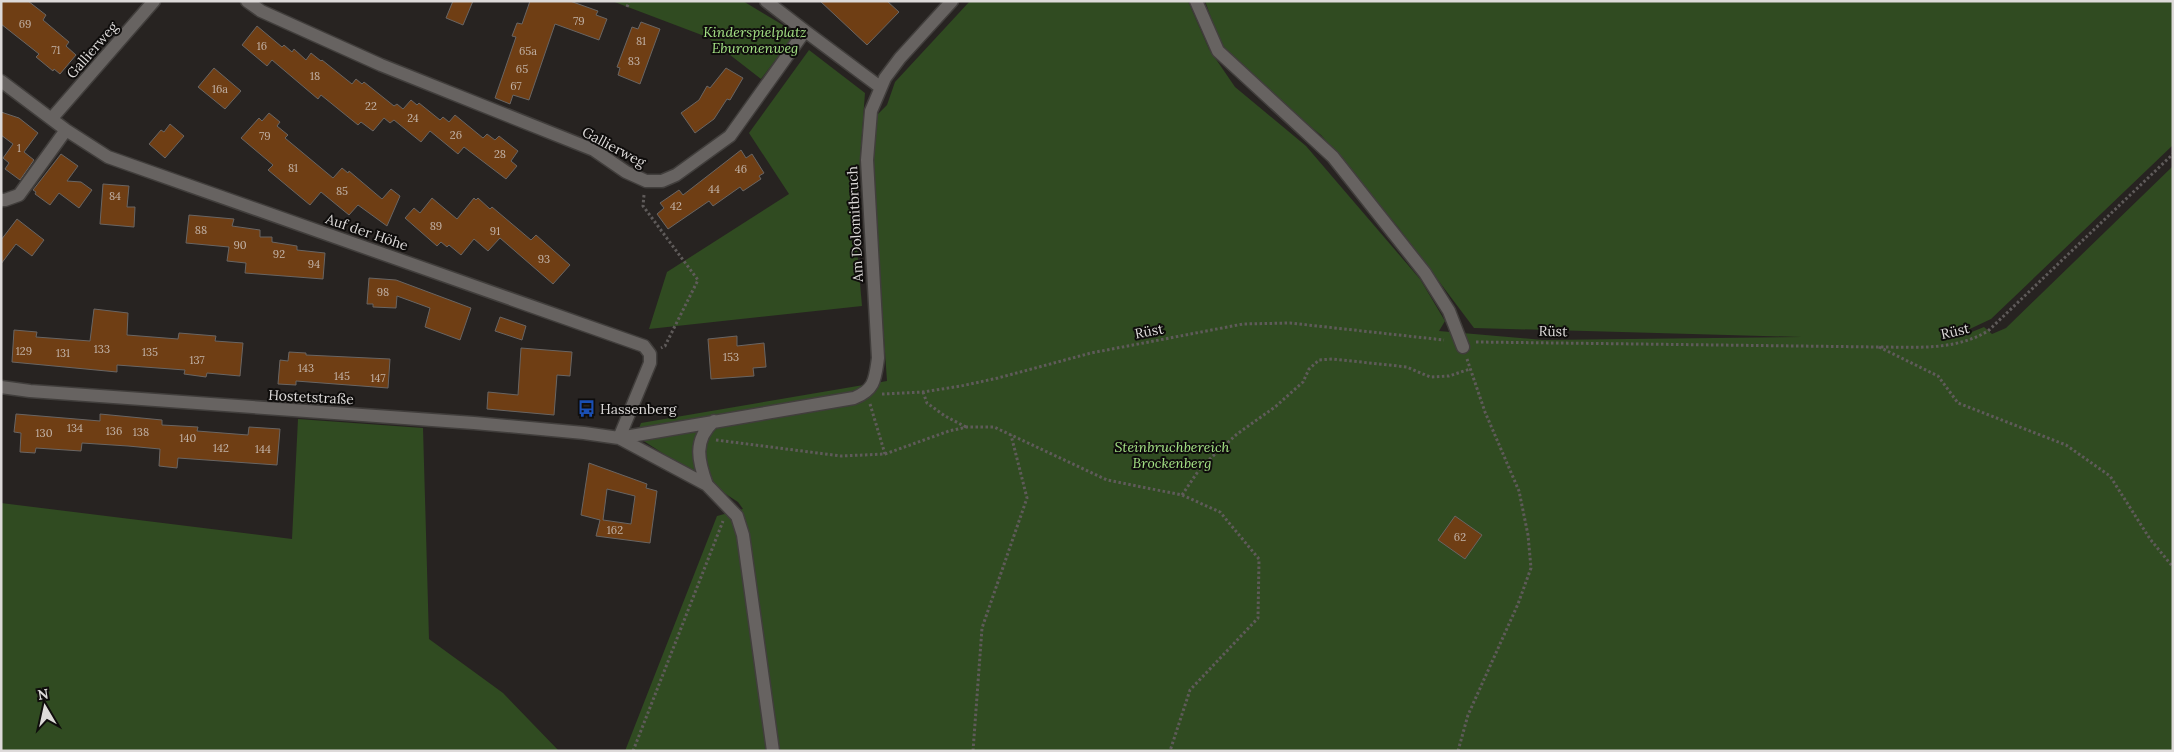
<svg xmlns="http://www.w3.org/2000/svg" width="2174" height="752" font-family="Lora,serif">
<style>
.green{fill:#304b21}
.building{fill:#6f3e14;stroke:#696563;fill-rule:evenodd}
.lines{fill:none;stroke-linecap:round;stroke-linejoin:round}
.minor-casing{stroke:#413e3c;stroke-width:15}
.path{stroke:#5f5b5a;stroke-width:3;stroke-dasharray:2.5 2.5;stroke-linecap:butt}
.minor{stroke:#676361;stroke-width:12}
.labels{text-anchor:middle;stroke-width:4;stroke-linejoin:round;paint-order:stroke}
.number-label{font-size:11px;fill:#c2b3a8}
.park-label{font-size:14px;font-style:italic;fill:#a4e285;stroke:#0f0d0c}
.street-label{font-size:14px;fill:#dddad9;stroke:#0f0d0c}
.poi-label{font-size:14px;fill:#dddad9;stroke:#0f0d0c;text-anchor:start}
</style>
<rect width="100%" height="100%" fill="#272321"/>
<path class="green" d="M612 1H743L796 33 761 79 707 37Z
M970 1H1188L1209 49 1235 87 1306 146 1420 279 1445 321 1439 331 1543 340 1802 337 1474 328 1398 227 1321 135 1259 87 1221 45 1205 1H2173V145L1991 319 1957 335 1962 336 1984 327 1992 334 2006 328 2173 166V751H625L717 516 743 509 738 502 636 436 641 423 887 381 872 165 873 139 878 114 887 105 895 82Z
M809 50 865 93 855 226 862 306 649 329 667 272 789 194 749 133Z
M298 419 423 428 429 639 503 693 559 751H1V503L292 539Z"/>
<path class="building" d="M1 1H28L46 15 43 20 69 42 66 46 76 55 60 74 54 69 53 71 36 57 39 54 1 24Z
M453 1H473L463 25 446 18Z
M530 1H570L598 11 596 15 607 19 599 40 555 24 529 100 513 95 510 104 495 98 516 37 512 36 517 23 522 24Z
M820 1H887L899 12 867 45Z
M641 22 660 29 640 84 618 75 620 68 617 67 632 27 638 29Z
M257 26 282 47 284 45 292 52 294 49 306 60 311 53 321 61 322 60 352 84 356 79 362 84 364 82 394 106 397 104 403 109 411 100 417 105 419 103 440 120 443 117 449 122 455 115 483 138 487 134 495 140 499 136 518 151 511 161 517 166 506 179 464 147 458 154 430 131 421 142 394 120 390 123 384 118 373 131 361 122 358 125 321 95 318 99 272 60 267 66 242 45Z
M214 68 241 91 225 109 198 87Z
M726 68 743 78 730 100 727 99 714 119 695 133 681 113 699 100 707 86 710 88Z
M1 112 19 118 38 133 24 152 34 160 20 180 5 169 9 163 3 158 13 144 1 135Z
M269 113 280 122 277 126 288 135 285 138 333 178 342 168 348 173 349 171 382 199 391 189 400 196 387 226 358 205 349 215 321 192 310 205 268 170 273 165 241 138 259 118 262 121Z
M170 124 184 136 165 158 149 144 161 130 164 132Z
M741 150 746 158 752 154 764 173 759 176 761 179 743 191 740 187 713 206 709 201 668 229 657 214 664 208 660 203 679 190 683 195Z
M61 154 78 166 67 181 81 182 92 190 79 208 59 193 50 205 35 194 36 192 33 190Z
M103 184 129 186 127 207H135L134 227 100 224Z
M432 198 457 219 474 198 476 200 478 198 490 209 492 207 531 240 536 235 570 265 553 284 500 238 488 251 474 239 461 255 449 245 447 247 441 242 437 246 405 218 414 208 420 213Z
M189 215 234 219 232 226 260 230V237H272V242L297 246V250L325 253 323 279 245 273 246 263 227 261 229 247 186 243Z
M17 219 44 240 32 256 16 244 1 264V240Z
M369 278 396 280 471 308 460 340 425 327 430 308 397 296 396 308 373 307V304H367Z
M94 309 128 313 127 335 178 339 179 333 216 336 215 341 243 343 240 376 207 373 206 377 184 374 185 370 117 365V372L12 362 14 330 37 332 36 337 90 341Z
M500 317 526 326 522 340 495 331Z
M737 336V346L764 343 766 367 753 368 754 376 711 379 708 339Z
M521 348 572 352 570 376 557 375 554 415 487 409 488 392 518 395Z
M289 352 306 353V355L390 359 388 388 296 381V385L278 384 280 360 288 361Z
M16 414 100 421V414L162 420V425L198 427 197 431 248 435 249 427 280 429 277 465 178 458 177 468 159 466 160 449 128 446 82 443 81 451 36 448 35 453 20 452 21 433 14 432Z
M589 463 647 484 646 488 657 491 650 543 596 536 600 520 581 515ZM607 489 635 496 631 524 603 520Z
M1455 516 1482 535 1465 559 1438 540Z"/>
<g class="lines">
<defs>
<path id="minor" d="M247 1 261 11 381 65 594 150 626 172 646 181H662L676 175 730 136 805 31 880 87
M766 1 805 31
M1196 1 1218 51 1333 157 1425 273 1449 311 1463 347
M1 81 66 130 108 157 644 346 650 354V363L619 438 707 485 737 516 743 535 773 751
M52 118 154 1
M1 200H5L19 195 66 130
M1 387 30 391 474 423 584 433 619 438 854 398C875 390 875 379 878 358L867 160 871 111 885 78 900 58 952 1
M707 485C698 461 693 440 714 421"/>
</defs>
<use href="#minor" class="minor-casing"/>
<path class="path" d="M627 7 629 2
M644 195 643 206 698 280 665 346 661 348
M1476 342 1878 347C1916 347 1954 351 1988 331L2173 154
M1879 347 1938 376 1958 403 2066 445 2110 476 2150 539 2173 567
M923 392 927 403 945 416 966 427
M882 394 923 392 961 386 998 378 1091 353 1243 324 1290 323 1444 340
M870 404 885 454
M716 440 841 456 885 454 949 431 967 427H994L1107 480 1182 495 1220 512 1259 559 1258 618 1190 690 1170 751
M1182 495 1201 467 1237 434 1275 407 1303 382 1309 369 1319 360 1333 359 1407 367 1430 377 1449 376 1470 369
M633 751 723 521
M973 751 982 628 1027 498 1011 435
M1458 751 1468 715 1518 604 1531 568 1528 535 1519 491 1485 412 1467 359"/>
<use href="#minor" class="minor"/>
</g>
<defs>
<symbol id="bus-bare" viewBox="-9 -9 18 18"><path d="M-5-6H5V4H4V6H2V4H-2V6H-4V4H-5ZM-3.5-4V0h7V-4ZM-3.5 1.2v1.5H-2V1.2ZM2 1.2v1.5H3.5V1.2Z" fill="#1a4fb4" stroke="#0f0d0c" stroke-width="2.5" paint-order="stroke"/></symbol>
</defs>
<g fill-rule="evenodd">
<use href="#bus-bare" x="574" y="396" width="25" height="25"/>
</g>
<g class="labels">
<g class="number-label">
<text x="579" y="25">79</text>
<text x="25" y="28">69</text>
<text x="641" y="45">81</text>
<text x="262" y="50">16</text>
<text x="56" y="54">71</text>
<text x="528" y="55">65a</text>
<text x="634" y="65">83</text>
<text x="522" y="73">65</text>
<text x="315" y="80">18</text>
<text x="516" y="90">67</text>
<text x="220" y="93">16a</text>
<text x="371" y="110">22</text>
<text x="413" y="122">24</text>
<text x="456" y="139">26</text>
<text x="265" y="140">79</text>
<text x="19" y="152">1</text>
<text x="500" y="158">28</text>
<text x="293" y="172">81</text>
<text x="741" y="173">46</text>
<text x="714" y="193">44</text>
<text x="342" y="195">85</text>
<text x="115" y="200">84</text>
<text x="676" y="210">42</text>
<text x="436" y="230">89</text>
<text x="201" y="234">88</text>
<text x="495" y="235">91</text>
<text x="240" y="249">90</text>
<text x="279" y="258">92</text>
<text x="544" y="263">93</text>
<text x="314" y="268">94</text>
<text x="383" y="296">98</text>
<text x="102" y="353">133</text>
<text x="24" y="355">129</text>
<text x="150" y="356">135</text>
<text x="63" y="357">131</text>
<text x="731" y="361">153</text>
<text x="197" y="364">137</text>
<text x="306" y="372">143</text>
<text x="342" y="380">145</text>
<text x="378" y="382">147</text>
<text x="75" y="432">134</text>
<text x="114" y="435">136</text>
<text x="141" y="436">138</text>
<text x="44" y="437">130</text>
<text x="188" y="442">140</text>
<text x="221" y="452">142</text>
<text x="263" y="453">144</text>
<text x="615" y="534">162</text>
<text x="1460" y="541">62</text>
</g>
<g class="park-label">
<text x="755" y="37">Kinderspielplatz<tspan x="755" dy="16">Eburonenweg</tspan></text>
<text x="1172" y="452">Steinbruchbereich<tspan x="1172" dy="16">Brockenberg</tspan></text>
</g>
<g class="street-label">
<text transform="translate(92 50) rotate(-49)" y="5">Gallierweg</text>
<text transform="translate(614 147) rotate(28)" y="5">Gallierweg</text>
<text transform="translate(855 224) rotate(-93)" y="5">Am Dolomitbruch</text>
<text transform="translate(367 232) rotate(19)" y="5">Auf der Höhe</text>
<text transform="translate(1149 331) rotate(-11)" y="5">Rüst</text>
<text transform="translate(1553 331) rotate(1)" y="5">Rüst</text>
<text transform="translate(1955 331) rotate(-13)" y="5">Rüst</text>
<text transform="translate(311 397) rotate(3)" y="5">Hostetstraße</text>
</g>
<g class="poi-label">
<text x="600" y="414">Hassenberg</text>
</g>
</g>
<rect width="2174" height="752" fill="none" stroke="#dddad9" stroke-width="5"/>
<g transform="translate(45 707) rotate(351)" stroke="#0f0d0c" stroke-width="4" paint-order="stroke">
<path d="M0-4L9 19L0 12L-9 19Z" fill="#dddad9"/>
<text y="-8" font-size="14" font-weight="bold" text-anchor="middle" fill="#dddad9">N</text>
</g>
</svg>
